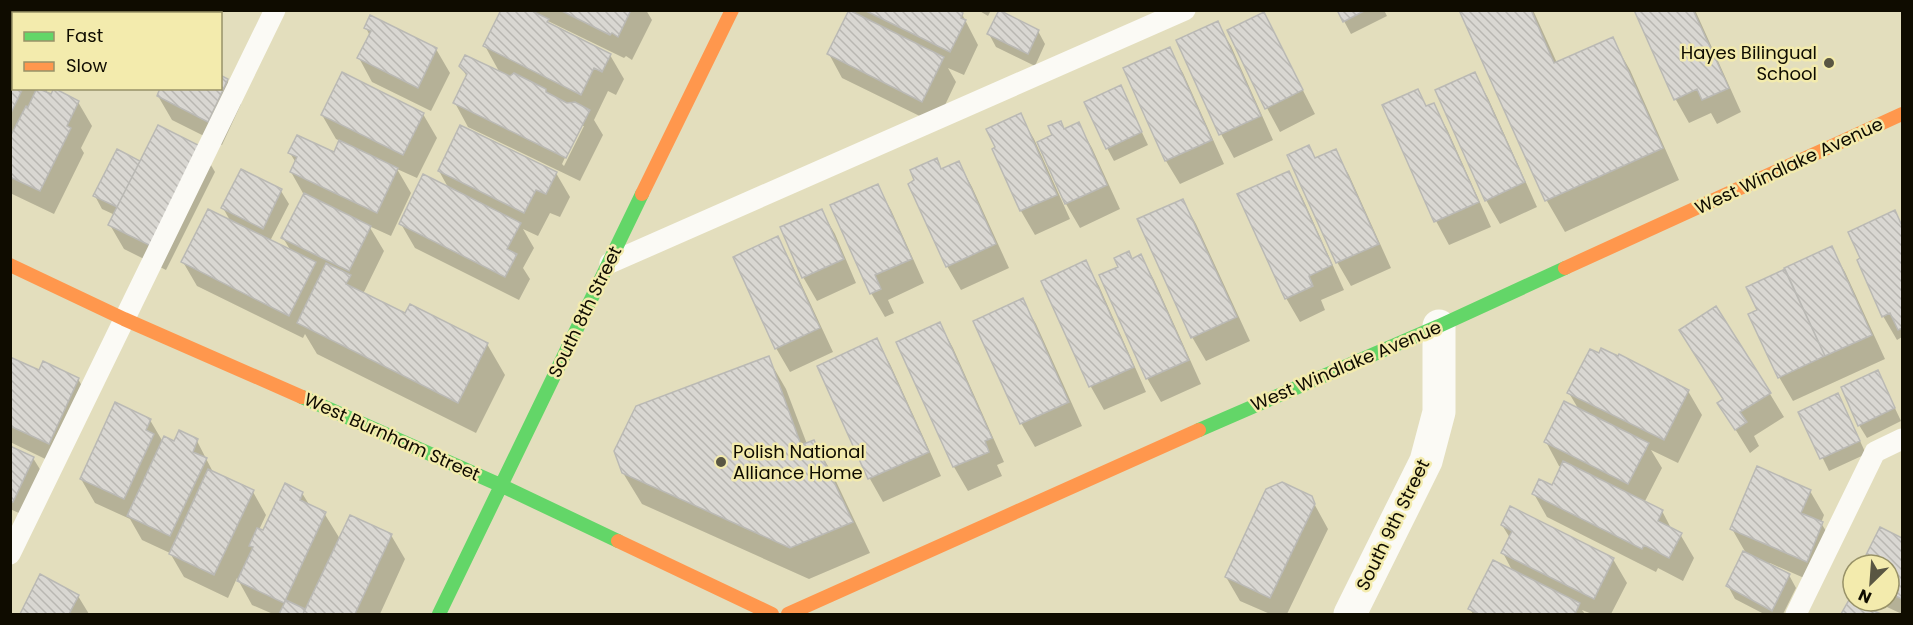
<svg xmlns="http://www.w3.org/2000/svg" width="1913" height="625" font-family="Poppins,sans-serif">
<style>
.shadow{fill:#0003;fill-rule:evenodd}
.building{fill:url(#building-back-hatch);stroke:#bab9b4;stroke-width:1.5}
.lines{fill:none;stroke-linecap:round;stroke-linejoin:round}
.lane{stroke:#fbfaf5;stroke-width:21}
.street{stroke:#fbfaf5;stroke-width:33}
.fast{stroke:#63d668;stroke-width:14}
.slow{stroke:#ff974d;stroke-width:14}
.poi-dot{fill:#595642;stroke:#f3ebad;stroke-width:2}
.labels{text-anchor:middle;stroke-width:5;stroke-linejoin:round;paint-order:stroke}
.poi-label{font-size:18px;fill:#0f0c00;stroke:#f3ebad;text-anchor:end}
.street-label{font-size:18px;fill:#0f0c00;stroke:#f3ebad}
</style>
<defs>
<pattern id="building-back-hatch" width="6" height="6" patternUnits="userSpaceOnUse" patternTransform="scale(1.5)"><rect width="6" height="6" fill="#d9d7d2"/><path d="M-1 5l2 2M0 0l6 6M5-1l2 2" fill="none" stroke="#b9b7b2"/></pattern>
</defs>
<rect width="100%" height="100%" fill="#e3debd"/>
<path class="shadow" d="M68 10H119L118 14H66Z
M502 10H646L652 20 632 60 626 56 624 58 548 21 550 26 610 55 624 79 616 95 608 91 594 120 603 135 580 181 468 127 455 103 467 77 461 66 500 73 485 46ZM580 126H584L564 166 562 164Z
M850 10H955L962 14 978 45 964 75 948 68 956 82 936 124 842 78 829 54Z
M978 10H991L988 16Z
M1338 10H1384L1387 16 1351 34Z
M1461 10H1533L1557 63 1612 39 1630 70 1679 180 1565 232 1547 201Z
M1635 10H1695L1741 112 1717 124 1711 113 1689 123 1676 100Z
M1264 14 1315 114 1280 132 1267 108 1229 31Z
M1217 23 1231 46 1273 140 1234 158 1221 134Z
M366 28 436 49 450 73 431 111 372 82 359 58 370 36Z
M1038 31 1045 44 1035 66 996 47 989 34Z
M10 41 14 88H48L46 94 78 102 92 126 81 148 84 153 54 214 10 193Z
M1169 49 1183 73 1224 164 1180 184 1166 161 1125 69Z
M1474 74 1488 98 1537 207 1500 224 1486 200Z
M227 80 241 104 222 145 172 120 158 96 220 88Z
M1120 87 1148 145 1114 161 1107 148Z
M1417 91 1427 107 1433 105 1447 129 1491 227 1449 245 1436 221Z
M423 114 437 138 417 178 397 169 411 193 391 236 369 226 384 251 363 294 406 315 487 344 505 375 476 433 317 354 305 334 303 338 197 286 183 262 231 222 223 208 281 191 289 204 270 241 291 251 283 238 304 195 291 172 296 163 290 153 334 154 340 141 336 139 322 115Z
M1020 115 1034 139 1070 219 1035 235 1021 211 994 149Z
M1060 123 1065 130 1078 124 1092 148 1120 209 1080 228 1066 204 1039 142 1054 136Z
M201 148 215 172 166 270 124 249 110 225 115 215 102 209 95 196 139 162 140 164Z
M1335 151 1349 175 1391 268 1351 286 1337 262 1316 160Z
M936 160 942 171 959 163 972 187 1009 268 961 290 947 266Z
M439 171 556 173 570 197 560 217 550 213 538 236 523 229 534 248 523 268 530 279 519 300 415 248 401 224 449 189Z
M1288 173 1302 197 1344 290 1321 300 1325 310 1300 322 1286 298Z
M877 186 891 210 924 283 888 300 894 313 885 317 871 293Z
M1183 201 1196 224 1250 341 1206 361 1192 337 1139 220Z
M821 210 835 234 856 283 817 301 803 277Z
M1895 212 1902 226V337L1897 340 1883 316Z
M777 238 791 262 833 352 790 372 776 348Z
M1831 248 1845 272 1885 359 1793 401 1779 377Z
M1141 256 1154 280 1201 384 1161 402 1147 378 1132 260Z
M1085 262 1099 286 1146 392 1104 410 1091 387 1043 281Z
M1022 300 1036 324 1082 426 1035 447 1021 423Z
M940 324 953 348 1004 462 997 465 1002 476 968 491 954 467 898 343Z
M876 340 890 364 941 476 883 502 870 479 819 366Z
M768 358 786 389 807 444 814 442 832 473 870 553 809 579 642 504 623 473Z
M10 359 40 372 78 379 92 403 62 467 10 442Z
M1884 385 1901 421 1867 438 1859 425Z
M1688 391 1702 415 1678 463 1651 450 1662 468 1644 503 1662 511 1672 530 1680 534 1694 558 1683 581 1658 568 1656 572 1547 517 1534 494 1552 487 1562 467 1559 466 1546 442 1579 410 1569 393Z
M1770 394 1784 417 1754 436 1759 446 1750 453 1719 403Z
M1845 408 1866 454 1829 471 1800 412Z
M150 420 163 442 197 441 214 474 253 492 266 515 259 530 263 532 302 493 310 506 324 513 340 539 391 535 405 559 380 614H273L252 605 237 578 228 598 184 577 170 553 142 540 130 519 95 503 81 479Z
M10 447 33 458 41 471 21 514 10 509Z
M1810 491 1824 515 1821 523 1836 547 1820 585 1770 563 1769 565 1789 575 1796 588 1783 614H1764L1735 599 1728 586 1747 555 1732 529Z
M1311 498 1328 529 1287 614H1270L1240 601 1226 577Z
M1502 525 1613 559 1627 583 1611 614H1592L1582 610 1585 614H1473L1470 609 1513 572 1503 553 1510 538Z
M1880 529 1902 540V614L1874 601H1889V565H1863Z
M40 576 78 596 89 614H21Z"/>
<path class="building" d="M501 10H530L549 19 547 22 611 54 602 72 594 68 581 95 483 46Z
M560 10H631L618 37 612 33 610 35Z
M849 10 944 57 922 102 827 54Z
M864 10H959L963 13 961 18 966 20 950 52Z
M999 10 1039 30 1028 54 987 34Z
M1337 10H1366L1343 22Z
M1459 10H1531L1554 63 1613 37 1663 148 1545 201Z
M1634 10H1693L1729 88 1702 100 1697 89 1674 100Z
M1264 12 1303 90 1265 109 1227 30Z
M370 15 437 48 418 88 357 58 371 31 364 28Z
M1218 21 1261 116 1219 135 1176 40Z
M14 34V88H23L10 115V39Z
M1170 47 1212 140 1165 161 1123 68Z
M465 55 510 76 514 73 546 89V92L567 103 575 102 590 110 566 158 453 103 467 74 459 66Z
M342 72 424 113 403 155 321 115Z
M1475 72 1525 182 1485 201 1435 90Z
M220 75 228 79 208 122 157 96 160 88H220Z
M1121 85 1142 132 1106 149 1084 102Z
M37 88 51 94 54 88 79 101 67 126 71 128 40 191 10 177V137L26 106 28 107Z
M1418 89 1426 106 1434 103 1479 202 1434 222 1382 105Z
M1021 113 1057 195 1020 211 992 149 995 147 986 129Z
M1061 121 1064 129 1079 122 1107 185 1065 204 1037 142 1052 135 1048 126Z
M158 125 202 147 153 247 108 225Z
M460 125 557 172 546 194 536 190 524 213 438 171Z
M297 135 334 152 339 140 398 168 377 213 290 172 297 157 288 153Z
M1309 145 1315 158 1336 149 1379 244 1336 263 1287 155Z
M117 149 140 161 117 207 93 196Z
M937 158 941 169 959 161 996 244 946 267 908 184 914 180 910 170Z
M241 169 282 189 263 229 221 208Z
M1289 171 1332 265 1309 276 1313 286 1285 299 1237 194Z
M423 174 521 223 507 249 517 254 505 277 399 224Z
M878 184 912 259 875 275 881 289 870 294 830 205Z
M304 193 371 226 349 271 281 238Z
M1183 199 1237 317 1191 338 1137 219Z
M208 209 316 262 289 316 181 262Z
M822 209 844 259 802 278 780 227Z
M1895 210 1902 226V328L1898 330 1890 313 1882 317 1857 260 1860 258 1848 232Z
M778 236 820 328 775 349 733 257Z
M1832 246 1872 335 1825 356 1784 268Z
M1129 251 1132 259 1141 254 1189 360 1146 379 1099 275 1118 267 1114 258Z
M1086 260 1134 367 1089 387 1041 281Z
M326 263 351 275 346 284 405 313 410 304 488 343 458 403 297 323Z
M1785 269 1825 356 1778 378 1748 314 1757 310 1746 287Z
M1023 298 1069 402 1020 424 973 321Z
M1716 306 1771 393 1740 412 1747 422 1735 430 1717 403 1723 399 1679 330Z
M940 322 992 438 985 441 989 452 953 467 896 342Z
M877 338 929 452 868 479 817 366Z
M1601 348 1618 356 1619 354 1689 390 1664 440 1567 393 1590 349 1599 353Z
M769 356 801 445 814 440 853 522 790 548 622 473 614 451 636 406Z
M10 357 39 370 43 361 79 378 49 444 10 426Z
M1878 370 1895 408 1858 426 1841 387Z
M1838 393 1860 441 1820 459 1798 412Z
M1564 401 1649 443 1628 484 1544 442Z
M115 402 151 419 146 430 154 434 124 499 80 479Z
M179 430 198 439 193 452 207 458 170 536 127 516 164 436 174 441Z
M10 446 34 457 13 502 10 501Z
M1563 461 1663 510 1658 521 1682 533 1669 558 1644 545 1642 549 1532 494 1539 479 1552 485Z
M1757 466 1811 490 1801 513 1823 522 1807 562 1730 529Z
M208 469 254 490 214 575 169 554Z
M1282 482 1312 496 1315 504 1270 598 1225 577 1266 489Z
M285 483 303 492 300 500 326 512 284 603 237 581 253 547 249 546 257 528 263 530Z
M1510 506 1614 558 1594 599 1501 553 1512 531 1501 525Z
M350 515 392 534 355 614H303Z
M1880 527 1902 538V599L1889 593V565H1861Z
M1743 551 1790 574 1772 611 1726 586Z
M1493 560 1580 603 1575 614H1479L1468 609Z
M40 574 79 595 69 614H20Z
M286 600 305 609 303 614H279Z
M1849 600 1881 614H1841Z"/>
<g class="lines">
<path class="lane" d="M610 263 1185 10
M10 554 275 10
M1796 614 1875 452 1902 439"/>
<path class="street" d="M1350 614 1426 461 1439 412V326"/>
<path class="fast" d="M302 397 500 485 618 541
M1199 430 1439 326 1565 268
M439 614 642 194"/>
<path class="slow" d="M642 194 732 10
M10 265 124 319 302 397
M1565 268 1902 114
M618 541 772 614
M788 614 1199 430"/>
</g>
<g class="poi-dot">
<circle cx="1829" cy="63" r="6"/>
<circle cx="721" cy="462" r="6"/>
</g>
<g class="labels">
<g class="poi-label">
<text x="1817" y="59">Hayes Bilingual<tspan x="1817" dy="21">School</tspan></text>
<text x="733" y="458" text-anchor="start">Polish National<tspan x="733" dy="21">Alliance Home</tspan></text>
</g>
<g class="street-label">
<text transform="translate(1789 166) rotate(-25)" y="6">West Windlake Avenue</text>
<text transform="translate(585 312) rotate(-64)" y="6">South 8th Street</text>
<text transform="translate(1346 366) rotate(-23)" y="6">West Windlake Avenue</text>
<text transform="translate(392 437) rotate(24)" y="6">West Burnham Street</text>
<text transform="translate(1393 525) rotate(-64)" y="6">South 9th Street</text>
</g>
</g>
<rect width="1913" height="625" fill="none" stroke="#0f0c00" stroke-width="24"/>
<rect x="12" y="12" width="210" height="78" fill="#f3ebad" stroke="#989268" stroke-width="1.5"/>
<rect x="24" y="32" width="30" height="9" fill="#63d668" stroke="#989268" stroke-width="1.5"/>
<text x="66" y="42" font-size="18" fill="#0f0c00">Fast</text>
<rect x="24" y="62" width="30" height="9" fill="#ff974d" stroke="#989268" stroke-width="1.5"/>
<text x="66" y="72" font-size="18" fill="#0f0c00">Slow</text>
<g transform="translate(1871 583) rotate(205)"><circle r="28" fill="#f3ebad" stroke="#989268" stroke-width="1.5"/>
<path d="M0-4.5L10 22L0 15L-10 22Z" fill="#595642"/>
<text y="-9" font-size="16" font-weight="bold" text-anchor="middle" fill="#0f0c00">N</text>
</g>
</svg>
